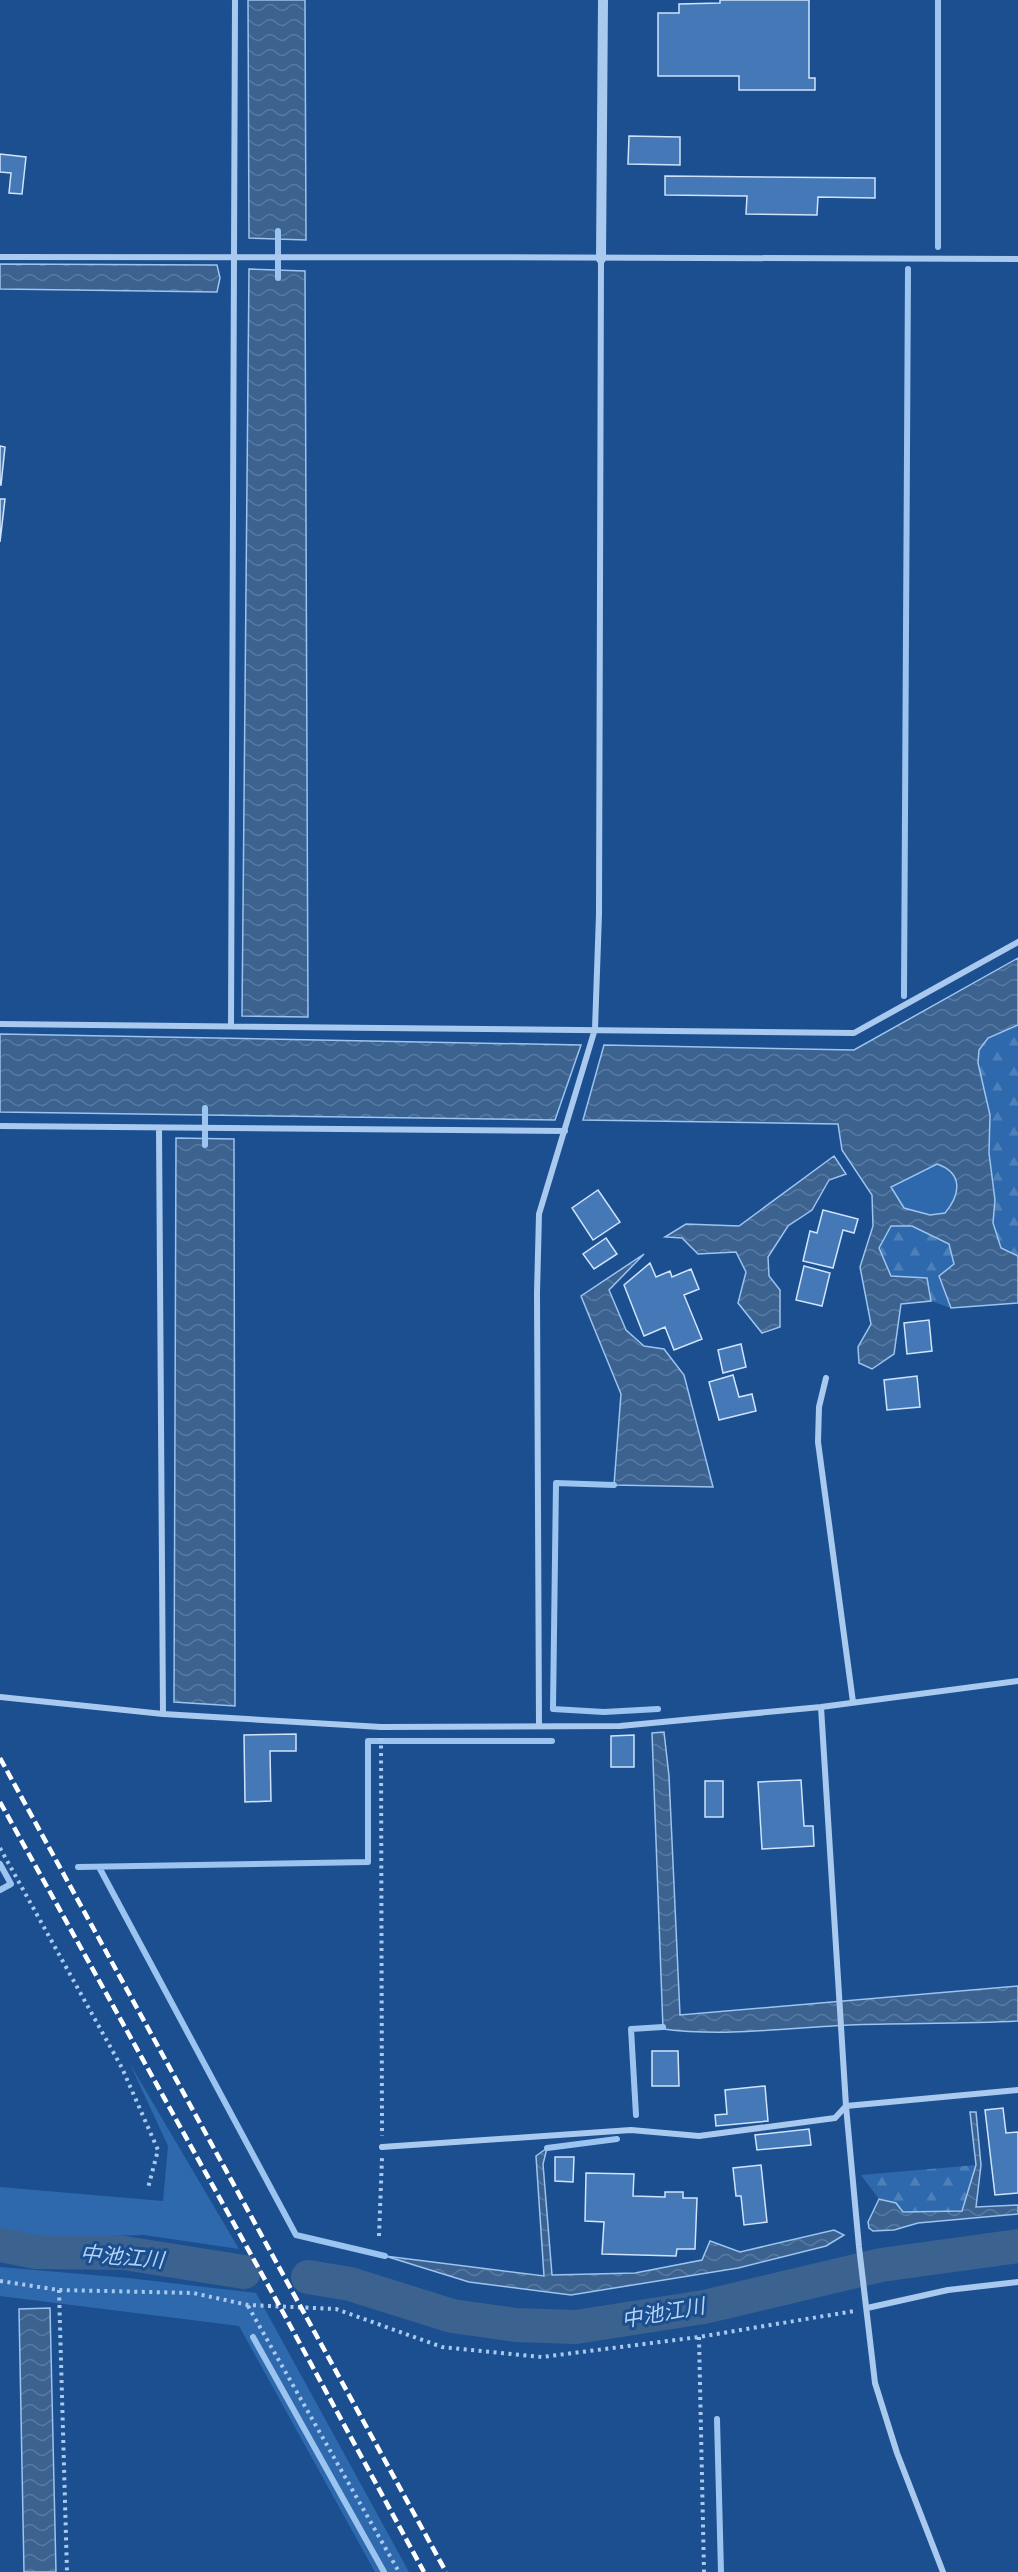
<svg xmlns="http://www.w3.org/2000/svg" width="1018" height="2572" font-family="'Fira Sans Condensed','Noto Sans JP',sans-serif">
<style>
.green{fill:#2e69ad}
.forest{fill:url(#forest-firs)}
.water{fill:url(#water-waves);stroke:#9cc4f0;stroke-width:1.5;fill-rule:evenodd}
.lines{fill:none;stroke-linecap:round;stroke-linejoin:round}
.stream{stroke:#9cc4f0;stroke-width:6}
.river{stroke:#3c6290;stroke-width:34}
.building{fill:#4478b7;stroke:#cfe3fa;stroke-width:1.5}
.path{stroke:#a9c9ee;stroke-width:4;stroke-dasharray:3 4.5;stroke-linecap:butt}
.minor{stroke:#a9c9ee;stroke-width:6}
.tertiary{stroke:#a9c9ee;stroke-width:10}
.rail{stroke:#fff;stroke-width:4.5;stroke-dasharray:10 4.5;stroke-linecap:butt}
.labels{text-anchor:middle;stroke-width:6;stroke-linejoin:round;paint-order:stroke}
.water-label{font-size:21px;font-style:italic;fill:#b5d3f5;stroke:#1b4f8f}
</style>
<defs>
<pattern id="forest-firs" width="22" height="20" patternUnits="userSpaceOnUse" patternTransform="scale(1.5)"><rect width="22" height="20" fill="#2e69ad"/><path d="M5 1l3.5 6h-7zM16 11l3.5 6h-7z" fill="#4d80b9"/></pattern>
<pattern id="water-waves" width="16" height="10" patternUnits="userSpaceOnUse" patternTransform="scale(1.5)"><rect width="16" height="10" fill="#3c6290"/><path d="M0 5q4-4 8 0t8 0" fill="none" stroke="#597aa1"/></pattern>
</defs>
<rect width="100%" height="100%" fill="#1b4f8f"/>
<path class="green" d="M937 1164C963 1174 961 1193 945 1213L930 1215 904 1208 891 1187Z
M130 2064 239 2249 144 2235 32 2238 0 2228V2187L163 2201 168 2146Z
M0 2267 128 2278 256 2293 409 2572H375L239 2326 0 2296Z"/>
<path class="forest" d="M1018 1025V1256L1001 1248 993 1223 995 1200 989 1153 990 1115 978 1063 979 1050 988 1038Z
M891 1226H912L949 1243 954 1264 939 1276 951 1308 931 1301 927 1278 891 1276 879 1248Z
M976 2165 962 2211 903 2212 896 2203 879 2199 861 2175Z"/>
<path class="water" d="M248 0H305L306 240 249 238Z
M0 264 217 265 220 278 217 292 0 289Z
M249 269 305 271 308 1017 242 1016Z
M1018 958V1025L988 1038 979 1050 978 1063 990 1115 989 1153 995 1200 993 1223 1001 1248 1018 1256V1303L951 1308 939 1276 954 1264 949 1244 912 1226H891L879 1248 891 1276 927 1278 931 1301 901 1304 894 1354 872 1369 859 1363 858 1347 871 1324 860 1267 873 1226 872 1195 842 1150 838 1124 583 1120 604 1045 854 1050ZM937 1164C963 1173 961 1194 945 1213L930 1215 904 1208 891 1187Z
M0 1034 581 1045 555 1120 0 1112Z
M176 1138 234 1139 235 1706 174 1702Z
M834 1156 846 1174 829 1180 812 1210 788 1226 768 1257 769 1276 780 1290V1327L762 1333 738 1303 746 1272 736 1252 698 1254 682 1238 665 1237 686 1224 739 1226Z
M644 1254 609 1290 626 1330 644 1346 664 1349 684 1375 713 1487 614 1485 621 1394 581 1296Z
M664 1732 669 1776 680 2015 1018 1986V2021C962 2024 906 2023 849 2025 788 2028 724 2037 663 2029L652 1733Z
M970 2112H976L981 2165 976 2207 1018 2205V2214L918 2223 894 2230 873 2231 869 2228 868 2222 879 2199 896 2203 903 2212 962 2211 976 2165Z
M547 2148 543 2164 552 2275 635 2273 702 2260 710 2241 740 2252 834 2230 844 2235 826 2246 738 2268 571 2295 469 2282 385 2256 544 2276 536 2156Z
M50 2308 56 2572H24L19 2309Z"/>
<g class="lines">
<path class="stream" d="M938 247V0
M278 278V231
M904 996 908 269
M205 1108V1145
M614 1485 556 1483 553 1709 604 1712 658 1709
M0 1864 11 1884 0 1890
M78 1867 368 1862V1741H552
M99 1867 296 2235 385 2256
M636 2115 631 2029 663 2027
M547 2148 617 2139
M253 2337 384 2572
M717 2419 721 2572"/>
<path class="river" d="M0 2245 36 2252 124 2253 244 2272
M308 2277 350 2284 452 2316 516 2325 576 2327 704 2307 881 2265 1018 2246"/>
</g>
<path class="building" d="M720 0H809V78H815V90H739V76H658V13H679V4L720 3Z
M629 136 680 137V165L628 164Z
M0 154 26 157 22 194 9 193 11 173 0 172Z
M665 176 875 178V198L818 197 817 215 746 214 747 196 665 195Z
M0 446 5 447 1 485H0Z
M0 499H5L0 542Z
M598 1190 620 1222 593 1240 572 1208Z
M823 1210 858 1219 854 1233 843 1230 833 1268 803 1261 810 1231 817 1233Z
M606 1238 617 1254 594 1269 583 1254Z
M650 1263 656 1277 670 1271 672 1277 691 1269 699 1289 684 1295 702 1339 674 1350 665 1327 644 1336 624 1285Z
M804 1266 830 1273 822 1306 796 1300Z
M929 1320 932 1351 907 1354 904 1323Z
M741 1344 746 1367 723 1373 718 1350Z
M733 1375 739 1397 752 1394 756 1411 719 1420 709 1382Z
M917 1376 920 1407 887 1410 884 1380Z
M296 1734V1751H270L271 1801 245 1802 244 1735Z
M634 1735V1767H611V1736Z
M801 1780 804 1826H813L814 1846 762 1849 758 1782Z
M705 1781H723V1817H705Z
M652 2051H678L679 2086H652Z
M765 2086 768 2121 716 2126 715 2115 727 2114 725 2090Z
M1003 2108 1006 2133 1018 2132V2193L995 2195 985 2110Z
M809 2129 811 2145 757 2150 755 2135Z
M555 2157H574L573 2182 555 2181Z
M761 2165 767 2222 744 2225 741 2196H736L733 2168Z
M586 2173 634 2174 633 2196 665 2197V2192H683V2198H697L695 2249H677L676 2256 602 2254 604 2222 585 2221Z"/>
<g class="lines">
<path class="path" d="M381 1738 382 2136
M0 1848 122 2068 158 2150 148 2188
M379 2236 382 2158
M0 2281 59 2290 193 2293 248 2305 336 2309 442 2347 542 2357 699 2337 854 2311
M59 2290 67 2572
M248 2306 399 2572
M699 2337 704 2572"/>
<path class="minor" d="M0 257C339 255 679 259 1018 259
M0 1024 854 1033 1018 942
M231 1026 235 0
M0 1126 565 1131
M159 1128 163 1714
M826 1378 819 1407 818 1442 853 1702
M0 1697 163 1714 381 1727 620 1726 821 1707 1018 1681
M821 1707 846 2106 859 2247 875 2383 897 2453 943 2572
M539 1726 537 1293 539 1214 595 1029 599 914 601 259
M382 2147 631 2130 699 2136 835 2118 846 2106 1018 2090
M867 2308 948 2290 1018 2282"/>
<path class="tertiary" d="M601 259 603 0"/>
<path class="rail" d="M0 1758 446 2572
M0 1802 279 2305 424 2572"/>
</g>
<g class="labels">
<g class="water-label">
<text transform="translate(122 2257) rotate(5)" y="7">中池江川</text>
<text transform="translate(663 2313) rotate(-10)" y="7">中池江川</text>
</g>
</g>
</svg>
